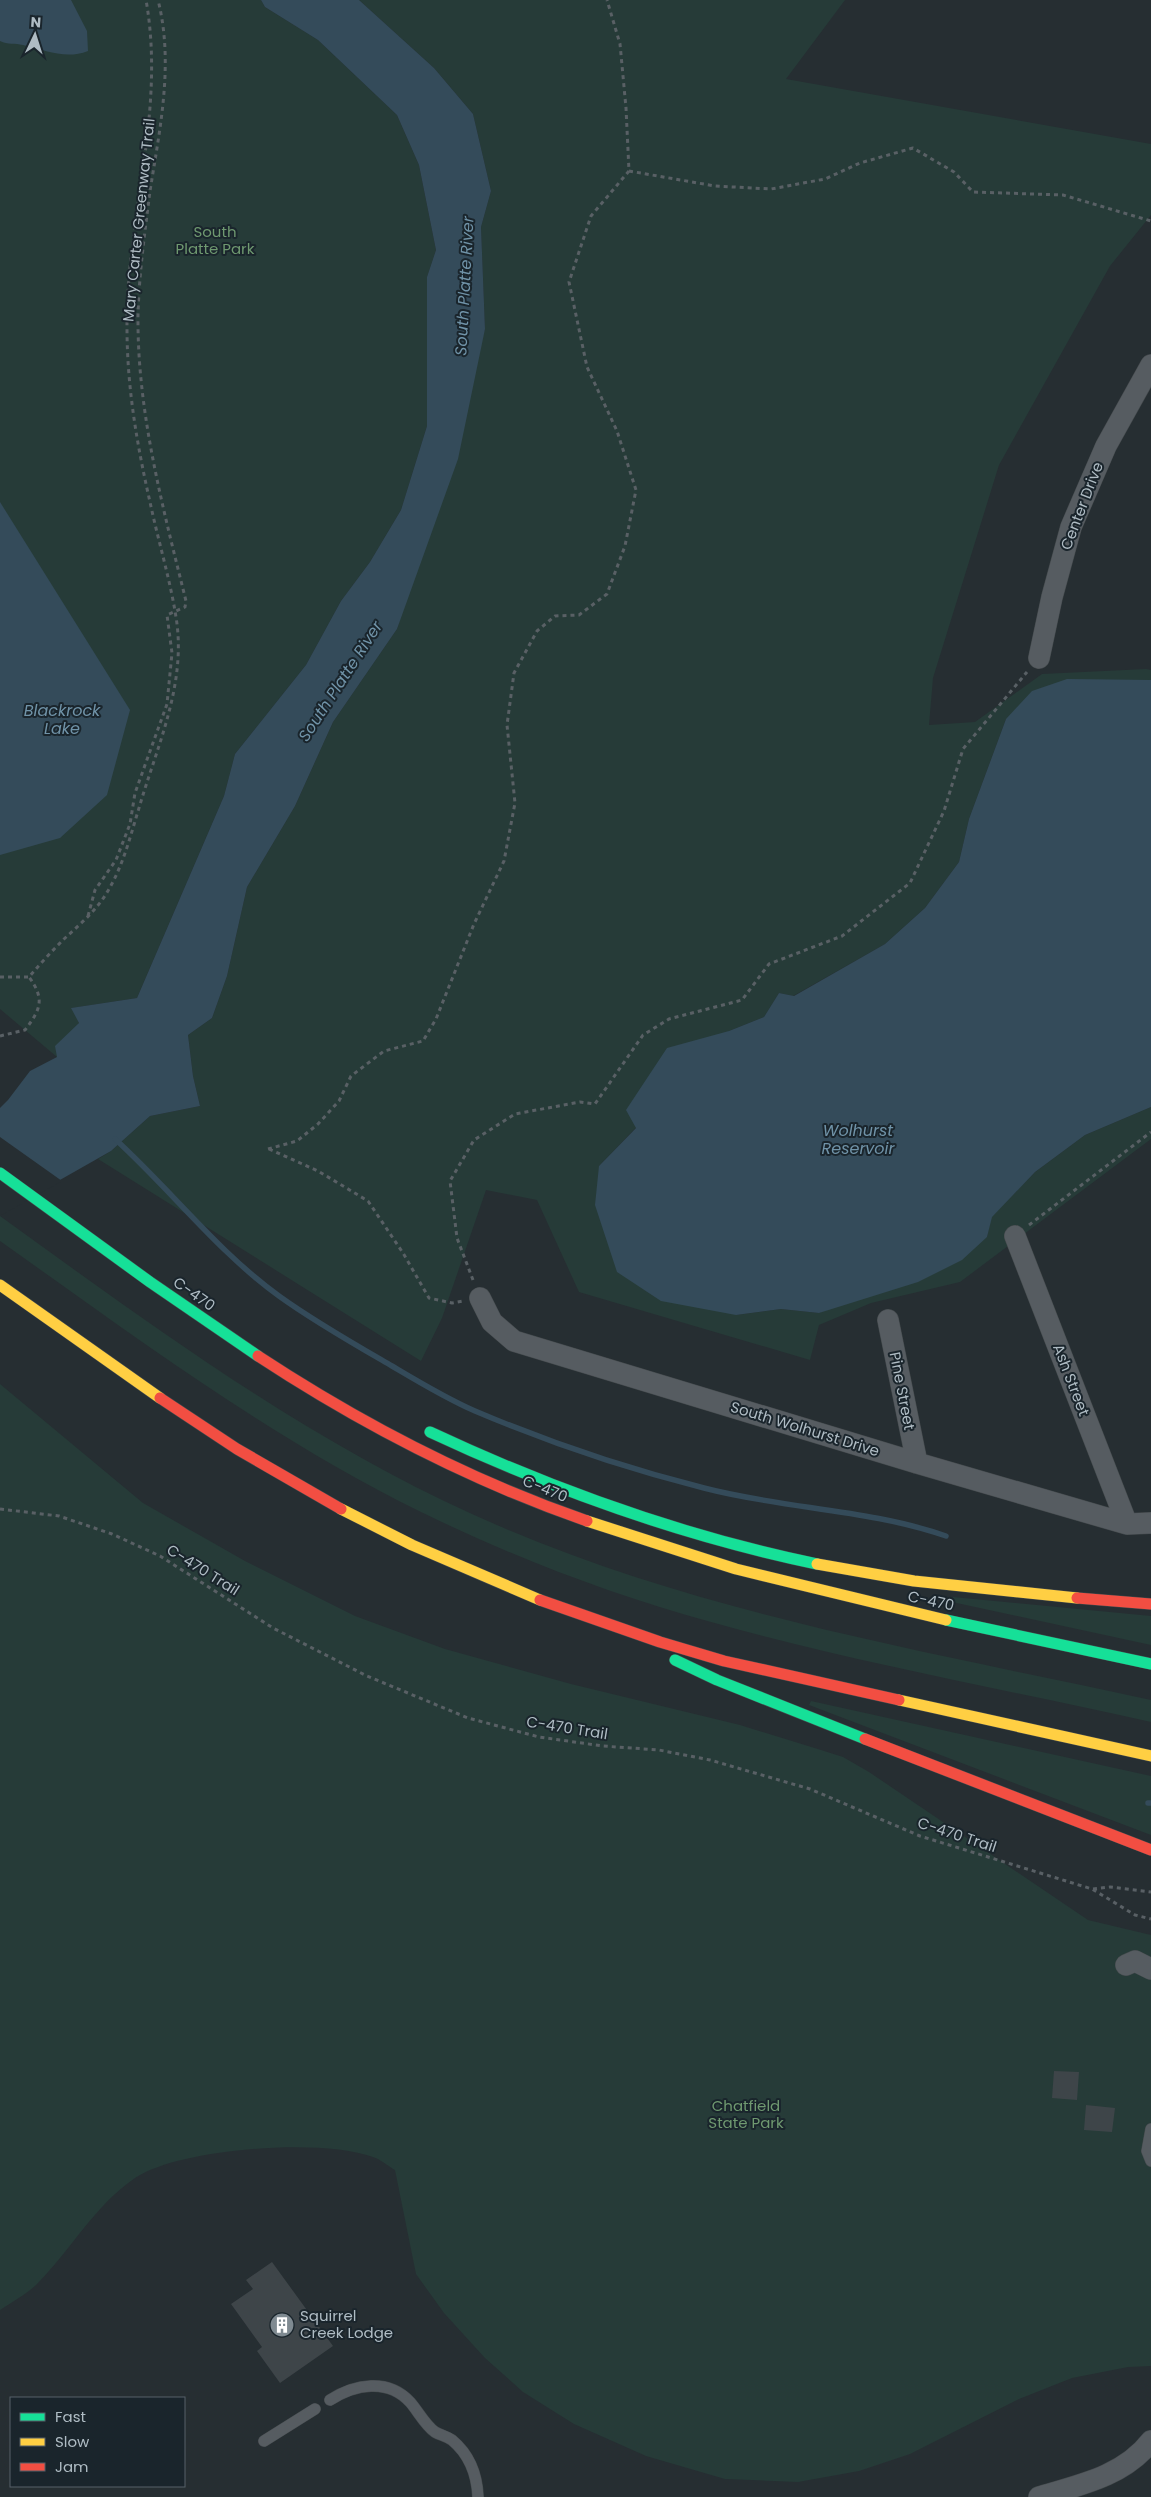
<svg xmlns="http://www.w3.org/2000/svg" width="1151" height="2497" font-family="Poppins,sans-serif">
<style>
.green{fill:#263b38}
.water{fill:#344b5a}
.pier{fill:#262e32}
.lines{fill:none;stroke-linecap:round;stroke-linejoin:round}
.stream{stroke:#344b5a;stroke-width:5.5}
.building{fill:#3e4549}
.lane-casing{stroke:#444a4d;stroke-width:12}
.street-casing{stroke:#444a4d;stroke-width:22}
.fast-casing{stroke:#434a4d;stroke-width:12}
.slow-casing{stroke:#434a4d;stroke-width:12}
.jam-casing{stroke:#434a4d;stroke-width:12}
.path{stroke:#596065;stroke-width:3;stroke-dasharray:4 4;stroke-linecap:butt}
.lane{stroke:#565c61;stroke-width:11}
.street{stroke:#565c61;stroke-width:21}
.fast{stroke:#16e098;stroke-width:11}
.slow{stroke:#ffcf43;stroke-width:11}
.jam{stroke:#f24e42;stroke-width:11}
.labels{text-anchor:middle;stroke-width:4;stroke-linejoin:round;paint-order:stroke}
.street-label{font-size:15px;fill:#afbcc4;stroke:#1a252c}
.park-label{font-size:15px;fill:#6f9970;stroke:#1a252c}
.poi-label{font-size:15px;fill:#afbcc4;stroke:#1a252c;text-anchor:start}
.water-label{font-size:16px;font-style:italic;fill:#7093a8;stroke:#1a252c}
</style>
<rect width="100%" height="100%" fill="#262e32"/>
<path class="green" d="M0 0H261L265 7 318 40 397 115 419 165 436 250 427 277V426L401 510 370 562 341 601 306 665 235 754 224 796 137 998 72 1008 79 1023 57 1057 0 1009Z
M359 0H845L786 79 1151 144V215L1110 266 999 465 933 678 929 725 975 722 1042 674 1146 669 1151 670V680H1145L1006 719 969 819 959 862 925 908 885 944 793 996 779 993 764 1017 729 1031 599 1166 736 1315 781 1309 819 1313 987 1237 991 1217 1035 1172 1085 1135 1151 1107V1139L960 1282 871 1303 819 1325 810 1360 579 1292 537 1200 486 1190 442 1318 421 1361 98 1159 111 1151 150 1116 200 1106 193 1076 188 1035 212 1018 227 976 247 887 295 806 333 722 397 629 485 329 481 227 491 191 473 114 434 68Z
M0 1216C151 1325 302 1437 472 1514 687 1612 922 1650 1151 1700V1722C1005 1689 856 1663 711 1622 612 1595 513 1557 421 1512 270 1438 137 1338 0 1241Z
M0 1384 143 1503 245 1561 355 1616 445 1649 571 1684 740 1725 821 1750 843 1757 869 1772 1088 1920 1151 1935V2366L1128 2367 1072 2378 1019 2399 910 2454 859 2471 798 2482 725 2479 646 2456 574 2424 523 2392 485 2358 444 2313 416 2274 395 2170C388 2166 380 2159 373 2157 321 2138 180 2148 135 2178 94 2206 71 2250 37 2284 27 2294 12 2302 0 2310Z
M953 1597 1151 1616V1645L952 1602Z
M811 1701 1151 1776V1835L809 1705Z"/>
<path class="water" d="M0 0H71L87 31 88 51C65 60 46 50 23 45 15 43 8 45 0 41Z
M261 0H359L434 68 473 114 491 191 481 227 485 329 458 459 397 629 333 722 295 806 247 887 227 976 212 1018 188 1035 193 1076 200 1106 150 1116 111 1151 0 1214V1108L8 1100 30 1071 57 1057 55 1046 79 1023 71 1008 137 998 224 796 235 754 306 665 341 601 370 562 401 510 427 426V277L436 250 419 165 397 115 318 40 265 7Z
M0 502 130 710 107 795 60 838 0 855Z
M1067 679 1151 680V1107L1085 1135 1035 1172 992 1217 987 1237 962 1260 918 1282 819 1313 781 1309 736 1315 661 1301 617 1272 595 1205 599 1166 636 1128 626 1110 667 1048 729 1031 764 1017 779 993 794 996 885 944 925 908 959 862 969 819 1006 719 1032 691Z"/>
<path class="pier" d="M0 1137 62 1181 0 1216Z"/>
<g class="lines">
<path class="stream" d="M115 1139C171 1190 218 1252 279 1296 315 1322 354 1344 392 1366 419 1382 447 1399 475 1411 548 1442 628 1469 704 1488 784 1509 868 1509 946 1536
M1148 1803H1151"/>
</g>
<path class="building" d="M1054 2071 1079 2072 1077 2100 1052 2098Z
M1086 2105 1115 2108 1112 2132 1084 2130Z
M272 2262 333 2346 280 2383 257 2351 262 2347 231 2304 253 2289 246 2280Z"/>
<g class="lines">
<defs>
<path id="lane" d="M1151 2129 1147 2151 1151 2161
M330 2400C355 2384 388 2378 410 2402 418 2411 425 2425 435 2432 440 2435 446 2436 452 2440 470 2455 477 2474 478 2497
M264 2441 315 2409"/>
<path id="street" d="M1039 658 1052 597 1071 527 1106 446 1151 365
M1015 1236 1127 1524
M480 1298 492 1322 514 1341 917 1463 1127 1524 1151 1523
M888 1320 917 1463
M1126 1965 1135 1961 1151 1969
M1039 2497C1080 2485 1124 2476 1151 2441"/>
<path id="fast" d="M0 1173 150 1282 258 1356
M430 1432C554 1490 682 1536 817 1564
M946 1620 1151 1664
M675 1660 717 1680 865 1739"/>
<path id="slow" d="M0 1285 160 1398
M341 1509 412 1545 540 1600
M587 1521 736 1569 946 1620
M817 1564 914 1581 1077 1598
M899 1700 1151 1756"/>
<path id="jam" d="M258 1356C360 1423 472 1481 587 1521
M160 1398 237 1449 341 1509
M1077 1598 1151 1604
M540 1600 660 1642 724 1661 899 1700
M865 1739 1151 1850"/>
</defs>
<use href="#lane" class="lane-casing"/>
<use href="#street" class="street-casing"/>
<use href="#fast" class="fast-casing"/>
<use href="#slow" class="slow-casing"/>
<use href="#jam" class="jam-casing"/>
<path class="path" d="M629 171 715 186 771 189 825 179 860 163 913 148 954 172 973 192 1063 195 1151 221
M88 916 95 890 116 860 130 824 135 793 167 704 172 653 167 615 185 607 186 601C163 508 137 412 138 315 139 274 145 231 150 191 160 128 174 63 158 0
M0 977H29C40 964 52 951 64 939 79 925 95 912 106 894 123 867 130 837 139 808 157 746 187 684 176 617 170 579 158 540 150 502 137 445 127 387 127 328 126 217 166 112 146 0
M0 1036 25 1030C41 1009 45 999 29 977
M268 1149 297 1141 318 1124 339 1101 351 1076 384 1051 423 1041 436 1019 474 924 504 861 515 803 507 725 514 673 537 631 555 616 579 615 607 594 625 546 636 490 617 431 587 367 569 282 591 216 629 171 626 108 620 44 607 0
M269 1149 318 1171 368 1201 403 1253 429 1298 452 1303 463 1301
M1029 1225 1151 1132
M473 1280 457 1238 450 1181 474 1140 515 1114 580 1102 595 1104 643 1035 669 1019 742 1000 769 964 842 936 910 883 944 811 963 749 1027 672
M0 1509 59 1516 112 1534 160 1556 273 1628 367 1676 468 1718 539 1737 603 1746 659 1750 710 1760 810 1789 920 1836 1092 1889 1135 1915 1151 1919
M1093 1889 1110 1887 1151 1892"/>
<use href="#lane" class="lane"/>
<use href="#street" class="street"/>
<use href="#fast" class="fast"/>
<use href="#slow" class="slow"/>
<use href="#jam" class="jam"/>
</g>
<defs>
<symbol id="building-disc" viewBox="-11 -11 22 22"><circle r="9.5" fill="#7f8a91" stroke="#1a252c"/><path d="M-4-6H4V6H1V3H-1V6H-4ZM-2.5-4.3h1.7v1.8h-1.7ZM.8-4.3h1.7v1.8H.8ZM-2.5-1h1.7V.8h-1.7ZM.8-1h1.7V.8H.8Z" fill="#fff"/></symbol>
</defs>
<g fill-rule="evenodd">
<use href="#building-disc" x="268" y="2311" width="28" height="28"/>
</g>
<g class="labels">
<g class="street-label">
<text transform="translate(139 220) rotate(-84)" y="5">Mary Carter Greenway Trail</text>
<text transform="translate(1082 506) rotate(-69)" y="5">Center Drive</text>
<text transform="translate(194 1294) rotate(35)" y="5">C-470</text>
<text transform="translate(1071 1380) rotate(69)" y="5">Ash Street</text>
<text transform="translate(902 1391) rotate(79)" y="5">Pine Street</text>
<text transform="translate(805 1429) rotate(17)" y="5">South Wolhurst Drive</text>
<text transform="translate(545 1489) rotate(22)" y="5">C-470</text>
<text transform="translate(203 1570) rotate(32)" y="5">C-470 Trail</text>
<text transform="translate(931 1601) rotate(12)" y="5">C-470</text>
<text transform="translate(567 1728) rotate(9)" y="5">C-470 Trail</text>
<text transform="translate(957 1835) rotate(18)" y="5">C-470 Trail</text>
</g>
<g class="park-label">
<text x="215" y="237">South<tspan x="215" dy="17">Platte Park</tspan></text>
<text x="746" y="2111">Chatfield<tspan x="746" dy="17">State Park</tspan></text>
</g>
<g class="poi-label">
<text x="300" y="2321">Squirrel<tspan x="300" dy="17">Creek Lodge</tspan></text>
</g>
<g class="water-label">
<text transform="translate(464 286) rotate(-87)" y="6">South Platte River</text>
<text transform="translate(340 681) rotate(-57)" y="6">South Platte River</text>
<text x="62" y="716">Blackrock<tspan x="62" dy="18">Lake</tspan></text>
<text x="858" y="1136">Wolhurst<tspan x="858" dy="18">Reservoir</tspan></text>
</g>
</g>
<rect x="10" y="2397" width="175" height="90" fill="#1a252c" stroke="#566169"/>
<rect x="20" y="2413" width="25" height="8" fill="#16e098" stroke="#566169"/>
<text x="55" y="2422" font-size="15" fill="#afbcc4">Fast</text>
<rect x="20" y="2438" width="25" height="8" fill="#ffcf43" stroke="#566169"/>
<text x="55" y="2447" font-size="15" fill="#afbcc4">Slow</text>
<rect x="20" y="2463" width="25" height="8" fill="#f24e42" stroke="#566169"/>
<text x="55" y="2472" font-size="15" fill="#afbcc4">Jam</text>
<g transform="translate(35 35) rotate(4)" stroke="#1a252c" stroke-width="4" paint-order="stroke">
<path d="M0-4L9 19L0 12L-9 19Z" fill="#afbcc4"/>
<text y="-8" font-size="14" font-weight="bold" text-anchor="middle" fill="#afbcc4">N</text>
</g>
</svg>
